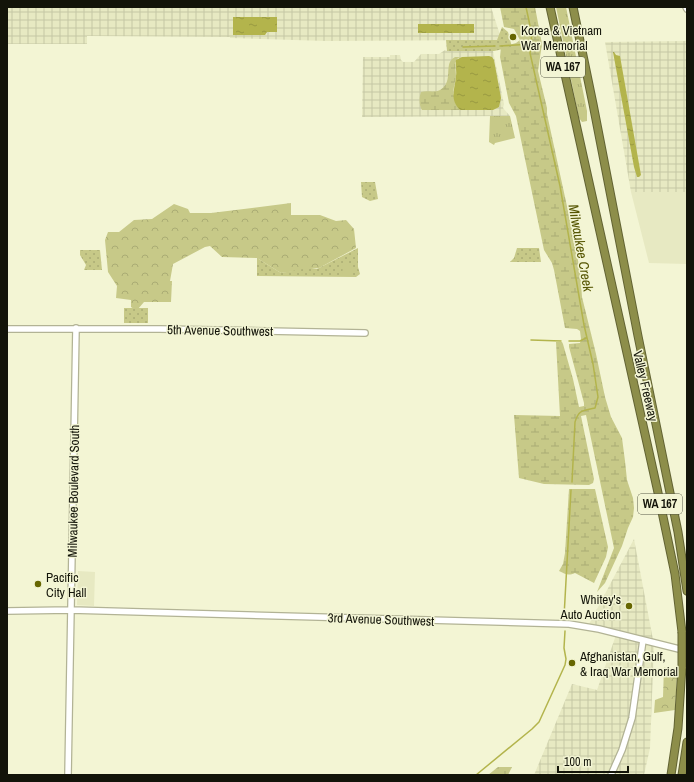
<svg xmlns="http://www.w3.org/2000/svg" width="694" height="782" font-family="'Archivo Narrow',sans-serif">
<style>
.built{fill:#e7e9c2}
.industrial{fill:url(#industrial-grid)}
.grass{fill:url(#grass-tufts)}
.forest{fill:url(#forest-crowns)}
.wetland{fill:url(#wetland-marsh)}
.park{fill:url(#park-dots)}
.garden{fill:#c7c988}
.water{fill:url(#water-ripples)}
.lines{fill:none;stroke-linecap:round;stroke-linejoin:round}
.stream{stroke:#b3b44c;stroke-width:1.5}
.secondary-casing{stroke:#b2b395;stroke-width:8}
.highway-casing{stroke:#626333;stroke-width:9}
.secondary{stroke:#fff;stroke-width:5.5}
.highway{stroke:#8d8e4a;stroke-width:7}
.highway-bridge-casing{stroke:#626333;stroke-width:9;stroke-linecap:butt}
.highway-bridge{stroke:#8d8e4a;stroke-width:7}
.poi-dot{fill:#660;stroke:#f3f5d4;stroke-width:1.5}
.labels{text-anchor:middle;stroke-width:3;stroke-linejoin:round;paint-order:stroke}
.shield{fill:#f3f5d4;stroke:#565846;stroke-width:1}
.shield-label{font-size:12px;font-weight:bold;fill:#131409}
.poi-label{font-size:13px;fill:#131409;stroke:#f3f5d4;text-anchor:start}
.street-label{font-size:13px;fill:#131409;stroke:#f3f5d4}
.water-label{font-size:14px;font-style:italic;fill:#565603;stroke:#f3f5d4}
</style>
<defs>
<pattern id="industrial-grid" width="8" height="8" patternUnits="userSpaceOnUse"><rect width="8" height="8" fill="#e7e9c2"/><path d="M0 4h8M4 0v8" fill="none" stroke="#c5c7a5"/></pattern>
<pattern id="grass-tufts" width="24" height="20" patternUnits="userSpaceOnUse"><rect width="24" height="20" fill="#c7c988"/><path d="M3 7l-1-3M5 7V3M7 7l1-3M15 17l-1-3M17 17v-4M19 17l1-3" fill="none" stroke="#aaac74"/></pattern>
<pattern id="forest-crowns" width="20" height="18" patternUnits="userSpaceOnUse"><rect width="20" height="18" fill="#c7c988"/><path d="M2 6a3 3 0 1 1 6 0M12 15a3 3 0 1 1 6 0" fill="none" stroke="#aaac74"/></pattern>
<pattern id="wetland-marsh" width="20" height="14" patternUnits="userSpaceOnUse"><rect width="20" height="14" fill="#c7c988"/><path d="M1 5h8M5 5V1M11 12h8M15 12V8" fill="none" stroke="#aaac74"/></pattern>
<pattern id="park-dots" width="8" height="8" patternUnits="userSpaceOnUse"><rect width="8" height="8" fill="#c7c988"/><path d="M2 2h.1M6 6h.1" fill="none" stroke="#aaac74" stroke-width="1.8" stroke-linecap="round"/></pattern>
<pattern id="water-ripples" width="26" height="14" patternUnits="userSpaceOnUse"><rect width="26" height="14" fill="#b3b44c"/><path d="M2 4q2-2 4 0t4 0M15 11q2-2 4 0t4 0" fill="none" stroke="#999a41"/></pattern>
</defs>
<rect width="100%" height="100%" fill="#f3f5d4"/>
<path class="built" d="M631 192H687V264L649 263Z
M78 571 95 572 94 606 77 605Z"/>
<path class="industrial" d="M7 7H491L500 35 497 40 326 41 230 38V37L87 36V44H7Z
M687 41V192H631L605 42Z
M445 50 448 51H493L504 104 503 108 510 116 362 117 363 57H390V55H400L401 60 403 62H414L421 54H439Z
M634 539 654 645 650 748 644 775H534L572 684 597 690 617 632 588 626Z"/>
<path class="grass" d="M556 7H566L587 111V121L582 122 579 118Z
M490 116H510L515 138 495 143 494 145 489 142Z"/>
<path class="forest" d="M291 203V215H320L336 221 346 220 354 229 356 248 319 268 281 273 257 258 222 257 210 246 205 247 173 264 170 281H172L171 302H144L138 309H134L131 307V300L116 298 117 286 108 272 105 240 108 232H119L134 220 152 219 174 204 188 209 190 213H211Z
M664 667 677 674 675 710 654 713 655 700 663 697Z"/>
<path class="wetland" d="M500 7H535L542 44 538 71 547 108V114L573 234 580 271 582 297 596 354 605 397 611 417 622 438 625 461 627 480 633 498 634 508 633 517 628 528 622 546 605 583 597 592 614 548 586 415 581 416 594 479 593 483 589 485 544 484 519 478 514 415 560 416 556 342H562L563 344 573 379 579 407 584 406V403L569 347V344L580 343 581 339 580 331 577 329 565 328 554 270 552 263 544 250 516 116 509 103 500 57 501 47 516 43 520 40 514 29 504 27Z
M455 57H462L458 58 455 63 456 76 453 92 456 104 460 110H464H422C419 106 419 97 421 92 427 90 434 93 440 90 455 81 442 64 455 57Z
M569 489H595L608 547 606 557 594 583 575 573C568 576 565 574 559 571L563 564 565 553Z
M498 767H512L508 775H488Z"/>
<path class="park" d="M502 27 508 32 512 47 494 51H447L446 40H497Z
M361 182H375L378 199 370 201 362 197Z
M358 248V267L360 274 356 277 257 276V258L281 273 303 269H317Z
M517 248H539L541 262H510L514 258Z
M80 250H100L102 270H84L86 265 80 255Z
M124 308H148V323H124Z"/>
<path class="garden" d="M343 265H353V276H342Z"/>
<path class="water" d="M233 17H277V32H267L265 35H233Z
M418 24H474V33H418Z
M613 52H614L616 55 620 56 641 175 639 177H637L634 167Z
M489 56 492 57 494 60 501 98 499 107 493 110H460C449 99 455 89 456 76 457 71 455 66 456 60L462 57Z"/>
<g class="lines">
<path class="stream" d="M526 7C529 22 534 37 530 53L560 186 584 325 593 364 598 397 595 408C583 411 579 409 575 422L572 482
M500 46 532 44
M463 47 495 46
M531 340 561 341
M569 341H580L586 338
M564 617 571 490
M476 775 532 729 539 722 565 665 566 659 564 648 565 631"/>
<defs>
<path id="secondary" d="M686 7 687 9
M7 329H160L365 333
M7 611 71 610 569 624 599 629 687 651
M68 775C70 626 72 477 76 328
M611 775 622 750 632 718 643 640"/>
<path id="highway" d="M550 7 657 488 675 574 682 632
M573 7 593 104 638 336 678 532 687 591
M671 775 678 728 682 667
M682 775 687 742"/>
</defs>
<use href="#secondary" class="secondary-casing"/>
<use href="#highway" class="highway-casing"/>
<use href="#secondary" class="secondary"/>
<use href="#highway" class="highway"/>
<defs>
<path id="highway-bridge" d="M682 632V667"/>
</defs>
<use href="#highway-bridge" class="highway-bridge-casing"/>
<use href="#highway-bridge" class="highway-bridge"/>
</g>
<g class="poi-dot">
<circle cx="513" cy="37" r="4"/>
<circle cx="38" cy="584" r="4"/>
<circle cx="629" cy="606" r="4"/>
<circle cx="572" cy="663" r="4"/>
</g>
<g class="labels">
<g class="shield">
<rect x="541" y="57" width="44" height="20" rx="3"/>
<rect x="638" y="494" width="44" height="20" rx="3"/>
</g>
<g class="shield-label">
<text x="563" y="71">WA 167</text>
<text x="660" y="508">WA 167</text>
</g>
<g class="poi-label">
<text x="521" y="35">Korea &amp; Vietnam<tspan x="521" dy="15">War Memorial</tspan></text>
<text x="46" y="582">Pacific<tspan x="46" dy="15">City Hall</tspan></text>
<text x="621" y="604" text-anchor="end">Whitey's<tspan x="621" dy="15">Auto Auction</tspan></text>
<text x="580" y="661">Afghanistan, Gulf,<tspan x="580" dy="15">&amp; Iraq War Memorial</tspan></text>
</g>
<g class="street-label">
<text transform="translate(220 330) rotate(1)" y="5">5th Avenue Southwest</text>
<text transform="translate(646 386) rotate(77)" y="5">Valley Freeway</text>
<text transform="translate(73 491) rotate(-89)" y="5">Milwaukee Boulevard South</text>
<text transform="translate(381 619) rotate(2)" y="5">3rd Avenue Southwest</text>
</g>
<g class="water-label">
<text transform="translate(581 248) rotate(80)" y="5">Milwaukee Creek</text>
</g>
</g>
<rect width="694" height="782" fill="none" stroke="#131409" stroke-width="16"/>
<path d="M558 766v6h70v-6" fill="none" stroke="#131409" stroke-width="2"/>
<text x="564" y="766" font-size="12" fill="#131409" stroke="#f3f5d4" stroke-width="3" paint-order="stroke">100 m</text>
</svg>
